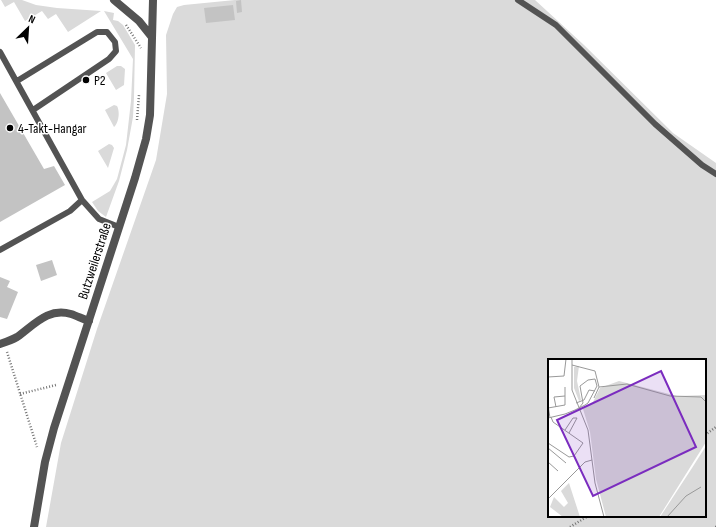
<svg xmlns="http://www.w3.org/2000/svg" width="716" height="527" font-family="'Sofia Sans Condensed',sans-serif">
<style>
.green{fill:#dadada;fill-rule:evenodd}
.building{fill:#c3c3c3}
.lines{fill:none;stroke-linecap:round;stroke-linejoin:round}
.path{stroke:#757575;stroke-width:2.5;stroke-dasharray:1 2;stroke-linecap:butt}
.service{stroke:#535353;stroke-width:6}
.minor{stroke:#535353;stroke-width:8}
.tertiary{stroke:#535353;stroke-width:8}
.poi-dot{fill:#000;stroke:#fff;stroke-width:1.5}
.labels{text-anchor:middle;stroke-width:3;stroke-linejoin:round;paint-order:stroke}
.poi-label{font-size:14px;fill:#000;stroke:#fff;text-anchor:start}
.street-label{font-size:14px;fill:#000;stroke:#fff}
.inset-road{fill:none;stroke:#999;stroke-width:1}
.view{fill:#7b2cbf;fill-opacity:0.15;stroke:#7b2cbf;stroke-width:2}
.inset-edge{fill:none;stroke:#000;stroke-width:2}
</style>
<rect width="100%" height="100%" fill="#fff"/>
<path class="green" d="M1 0H22L36 5 57 8 101 11 68 32 56 14 48 19 42 11 25 21 14 2 5 7Z
M235 0H535L584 45 673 133 716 163V527H46L61 443 97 329 156 160 167 94 166 35 173 14 177 7 184 5ZM549 360H705V516H549Z
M104 11 114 13 113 20 118 21 123 25 135 45 134 97 133 117 127 150 119 181 106 217 98 211 92 202 110 191 117 179 126 145 131 101 133 59Z
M117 66H121L125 69 124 85 116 90 106 73Z
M114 105 117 106C120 111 119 123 114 127L105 110Z
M109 144 112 145 114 148 108 168 98 151Z"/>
<path class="building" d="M241 0 242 12 237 13 236 1Z
M233 5 235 20 206 23 204 8Z
M0 93 44 169 54 166 65 185 0 222Z
M52 260 57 275 41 281 36 265Z
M0 277 10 281 7 287 18 292 7 319 0 317Z"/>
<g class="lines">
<path class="path" d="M126 25 141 48
M137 120 139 95
M7 352 37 447
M20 394 56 385
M705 435 716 427
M570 527 588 516
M715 527H716"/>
<path class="service" d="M518 0 556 25 655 124 702 165 716 174
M0 52 82 200 70 211 0 250
M17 81 97 32H107L115 42 116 51 109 59 33 110
M82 200 99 219 119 227"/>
<path class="minor" d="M0 344C6 342 12 340 17 337 34 325 48 307 71 314 77 316 83 319 89 321"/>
<path class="tertiary" d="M114 0 139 21 151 36
M34 527 45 462 54 428 135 178 146 139 150 115 153 0"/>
</g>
<g class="poi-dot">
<circle cx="86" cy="80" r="4"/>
<circle cx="10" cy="128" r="4"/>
</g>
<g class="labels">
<g class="poi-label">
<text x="94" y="85">P2</text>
<text x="18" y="133">4-Takt-Hangar</text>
</g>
<g class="street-label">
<text transform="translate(94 261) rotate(-72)" y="5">Butzweilerstraße</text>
</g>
</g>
<g transform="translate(548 359)">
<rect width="158" height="158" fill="#fff"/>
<path d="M31 7 29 22 33 41 31 42 26 29V8ZM71 22 129 37 158 36V83L111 158H58L48 120 42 73 35 50 45 43 52 29ZM158 87V158H112L144 109ZM21 124 32 158H15L2 148 6 138 16 148 20 144 13 132Z" fill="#dadada"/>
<path class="inset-road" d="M24 0V31L40 71 47 124 56 158M24 6 47 12 51 28 46 39M0 18 16 17 18 0M51 28 79 25 122 37 153 38 158 43M28 44 36 41 41 31 47 32M0 46 2 59M8 48 6 38 17 37M0 49 17 46V28M0 59 17 55 27 51 37 46 40 44 49 27 47 20 40 21 32 27 35 44 31 49M17 71 25 59H29L21 74M0 84 21 98 26 97 35 84 5 63 3 58M0 89 18 104M0 103 10 112M0 140 37 103 44 101M119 158 138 137 153 128"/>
<path class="view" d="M113 12 148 88 45 137 9 61Z"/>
<rect width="158" height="158" class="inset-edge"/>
</g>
<g transform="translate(28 28) rotate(25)" stroke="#ffffff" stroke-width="3" paint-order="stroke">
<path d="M0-3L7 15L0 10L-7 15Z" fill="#000000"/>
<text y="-6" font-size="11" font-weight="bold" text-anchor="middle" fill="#000000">N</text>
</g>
</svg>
